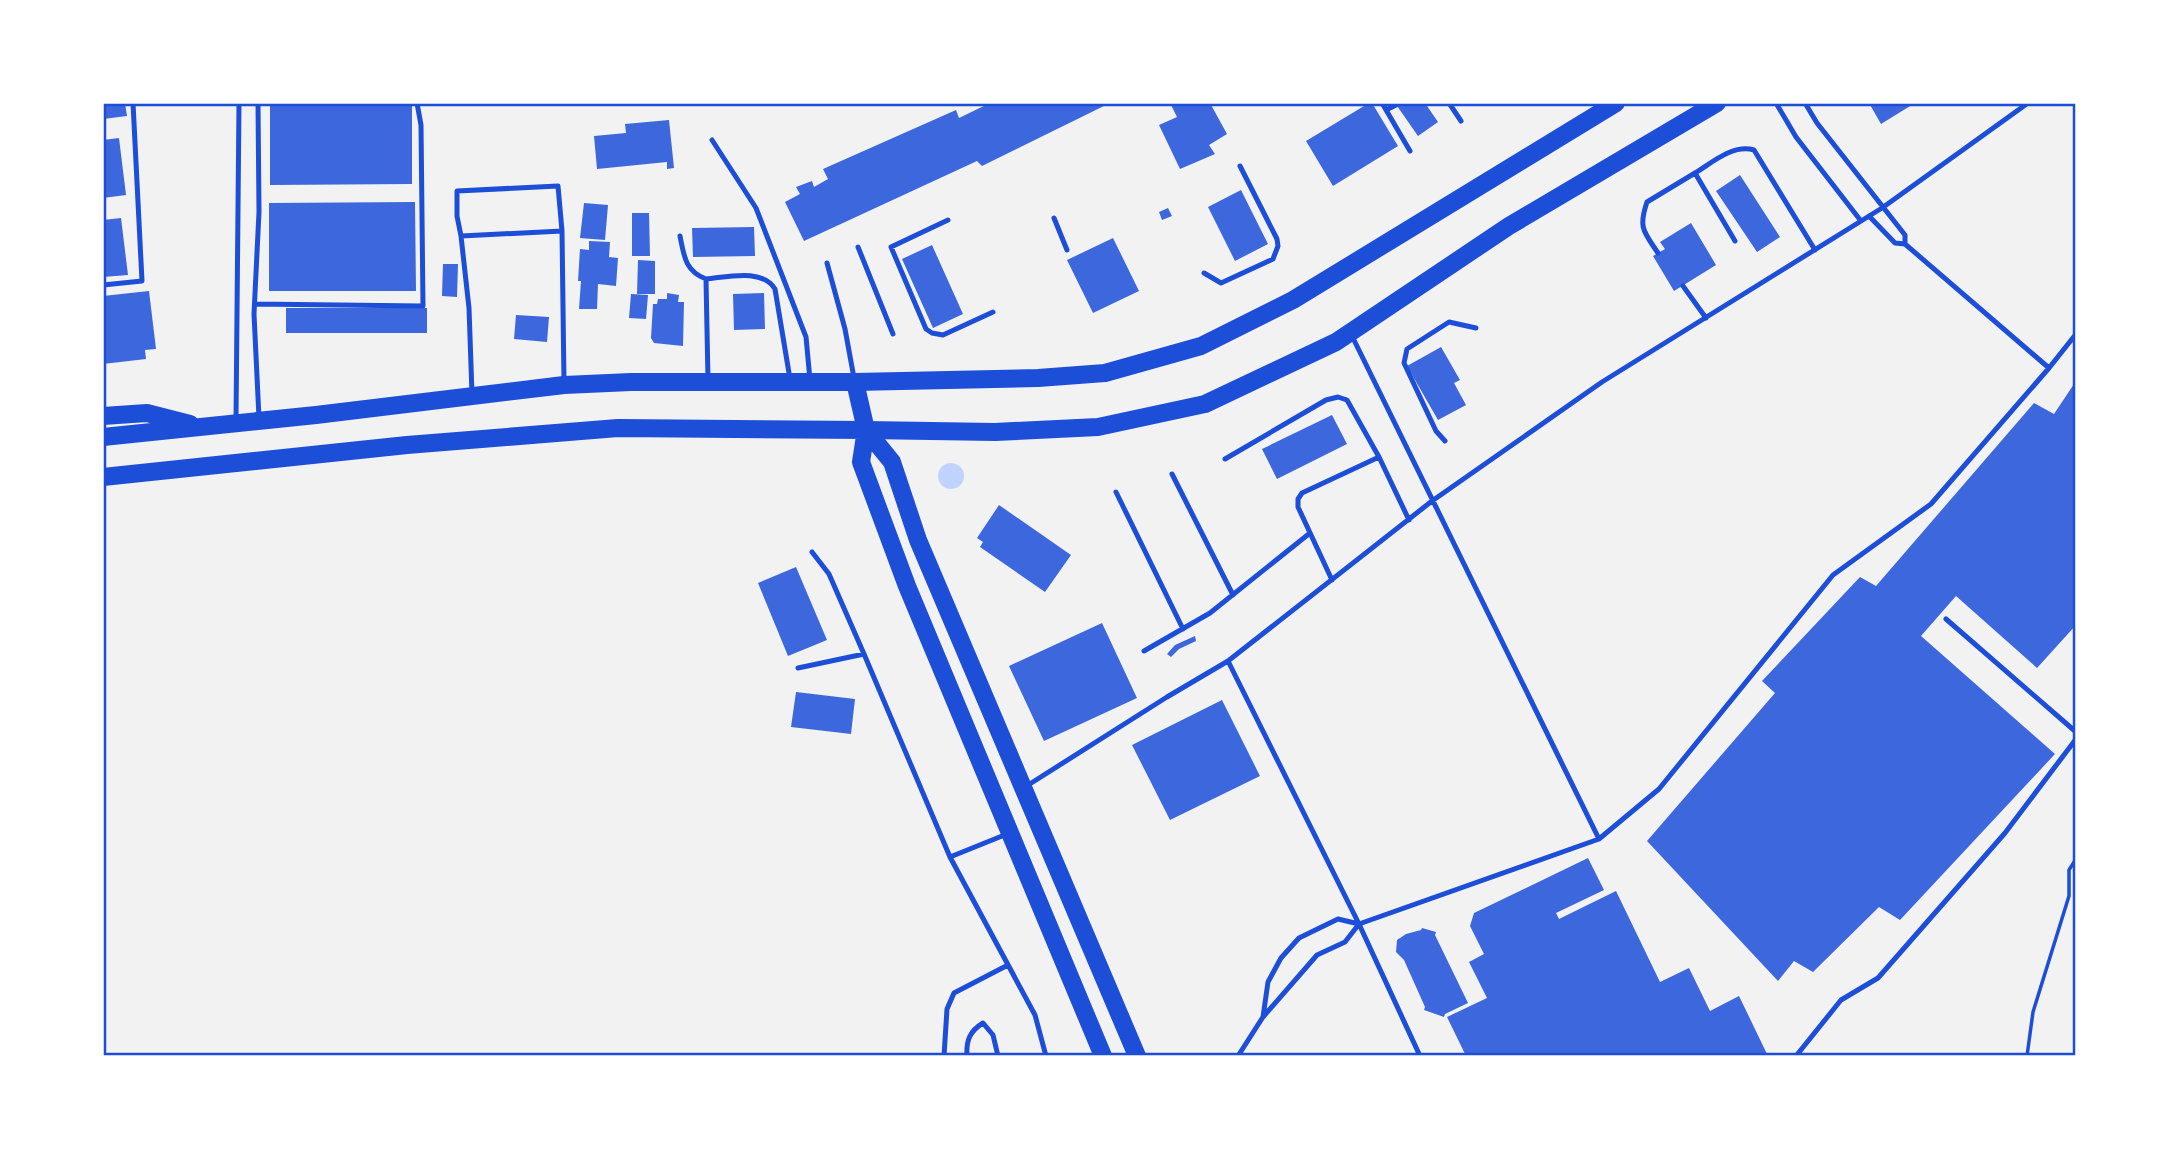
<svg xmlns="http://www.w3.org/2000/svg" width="2179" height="1159" font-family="'Crimson Pro',serif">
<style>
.water{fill:#bfd3fe}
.building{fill:#3d67dc}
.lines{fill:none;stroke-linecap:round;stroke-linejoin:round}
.path{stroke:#1d4ed8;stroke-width:3.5}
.service{stroke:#1d4ed8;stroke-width:5}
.primary{stroke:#1d4ed8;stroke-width:18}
.trunk{stroke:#1d4ed8;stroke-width:18}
.neatline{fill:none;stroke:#1d4ed8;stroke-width:2.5}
</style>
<rect width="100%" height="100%" fill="#f2f2f2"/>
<path class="water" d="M938 476a13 13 0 1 1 26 0a13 13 0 1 1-26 0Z"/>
<path class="building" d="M103 103H125L127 116 103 119Z
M270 103H412V184L270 185Z
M990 103H1110L982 166 977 161 804 241 785 202 800 194 796 187 812 181 814 187 828 179 823 169 956 110 959 118Z
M1170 103H1210L1227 134 1209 145 1215 154 1180 169 1159 125 1177 117Z
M1369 103H1372L1398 146 1333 186 1306 141Z
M1395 103H1425L1438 122 1418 136Z
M1869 103H1915L1881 124Z
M669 120 674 168 667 169V162L597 169 594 136 626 133 625 124Z
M119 138 126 195 103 198V140Z
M1740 175 1780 237 1757 252 1716 191Z
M1241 190 1268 244 1235 261 1208 207Z
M415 202 416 291H269V203Z
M584 203 608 205 605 240 580 238Z
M1168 208 1172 216 1162 220 1159 212Z
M632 213H649L650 256H632Z
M121 218 128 275 103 277V220Z
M1691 223 1716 265 1674 291 1653 256 1665 249 1660 242Z
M754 227 755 256 693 257 692 228Z
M1113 238 1139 291 1093 313 1067 260Z
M589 241 610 242 609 257 618 258 616 286 598 284 597 309H579L581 281H578L580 249 589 250Z
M932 245 963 314 933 328 902 259Z
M638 260 655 261V294H637Z
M443 264H458L457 297 442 296Z
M149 291 156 349 145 350 146 359 103 364V296Z
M667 293 679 295 678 302H684L683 346 654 343 651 338 653 304H657L658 299H667Z
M764 293 765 329 734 330 733 294Z
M631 294 648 295 646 319 629 318Z
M286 308H427V333H286Z
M516 315 549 317 547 342 514 339Z
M1441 347 1460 380 1454 383 1466 405 1438 420 1407 366Z
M2076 381V625L2037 668 1956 596 1921 636 2055 754 1900 920 1879 907 1813 972 1794 961 1778 981 1647 841 1775 693 1762 681 1860 577 1876 586 2034 403 2054 414Z
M1332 415 1347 444 1277 479 1262 449Z
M999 505 1071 555 1045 592 980 547 983 542 977 538Z
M796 567 827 640 788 656 758 583Z
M1102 623 1137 698 1044 741 1009 666Z
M1195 636 1196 641 1179 649 1171 657 1167 654 1175 645Z
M796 692 855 699 851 734 791 727Z
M1222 700 1260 776 1170 820 1132 745Z
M1588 858 1604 890 1556 913 1559 919 1616 891 1660 982 1689 968 1710 1011 1739 996 1767 1054 1764 1056H1466L1447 1017 1487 998 1469 962 1484 954 1470 926 1474 913Z
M1422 928 1436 932 1435 935 1468 1003 1445 1014 1444 1017 1424 1010 1425 1007 1404 960 1396 952 1397 940 1406 934 1421 930Z"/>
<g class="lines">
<path class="path" d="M2027 1056 2033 1012 2069 896V870L2076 859"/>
<path class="service" d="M258 103 259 212 254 314 259 418
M1382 103 1410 151
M1449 103 1461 121
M1776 103 1796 137 1861 221
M1805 103 1817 123 1905 235V244
M1386 110 1396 105
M712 140 756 208 806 337 810 380
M1869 216 1895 243 1905 244 2049 368 2076 334
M1054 218 1067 250
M948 220 891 247 926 329 932 333 943 335 993 312
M461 236 457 216V191L558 186 562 231
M680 236C684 256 685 271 706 279
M1735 241 1695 173C1713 162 1733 144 1754 150L1815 250
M858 247 893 334
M1658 253C1644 232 1638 228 1647 202L1695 173
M827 263 845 329 854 378
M1204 273 1221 283 1273 259 1278 246 1277 239 1240 166
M103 285 142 281 133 103
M1683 286 1706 318
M255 304 423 306 421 125 417 103
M1352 336 1599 839
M708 380 706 279C728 277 762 268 775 289L790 379
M472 394 469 308 461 236 562 231 564 382
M236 419 239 103
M1445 441 1436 431 1404 363 1407 349 1449 322 1476 328
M1225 459 1326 400 1338 397 1347 400 1379 457
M1172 474 1233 595
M1116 492 1183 629
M812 552 829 574 864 654
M1332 580 1298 507V499L1302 493 1379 457 1409 520
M1946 619 2076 732
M1144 651 1210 613 1310 533
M1228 661 1359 924 1420 1056
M798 668 864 654 950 857
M1025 787 1167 697 1228 661 1432 501 1602 382 1882 208 2028 103
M1007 834 950 857 1035 1015 1046 1056
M1263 1017 1268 982 1281 958 1299 938 1338 919 1359 924 1599 839 1659 789 1833 575 1931 504 2049 368
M944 1056 947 1009 954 993 1008 965
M967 1056C966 1040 970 1031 983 1023L993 1035 998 1056
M1238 1056 1263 1017 1317 955 1345 942 1359 924
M1796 1056 1841 1000 1878 978 2005 833 2076 739"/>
<path class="primary" d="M855 382 1038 378 1105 373 1201 346 1293 300 1616 103
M866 430 995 432 1098 427 1205 404 1336 342 1509 226 1717 103"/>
<path class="trunk" d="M103 416 147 413 190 424
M103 437 316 415 564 385 631 382H855L866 430 861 462 907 586 1103 1056
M103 477 407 445 618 428 866 430 892 462 918 540 1137 1056"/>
</g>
<rect width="2179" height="1159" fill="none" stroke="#ffffff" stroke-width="210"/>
<rect x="105" y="105" width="1969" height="949" class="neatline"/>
</svg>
